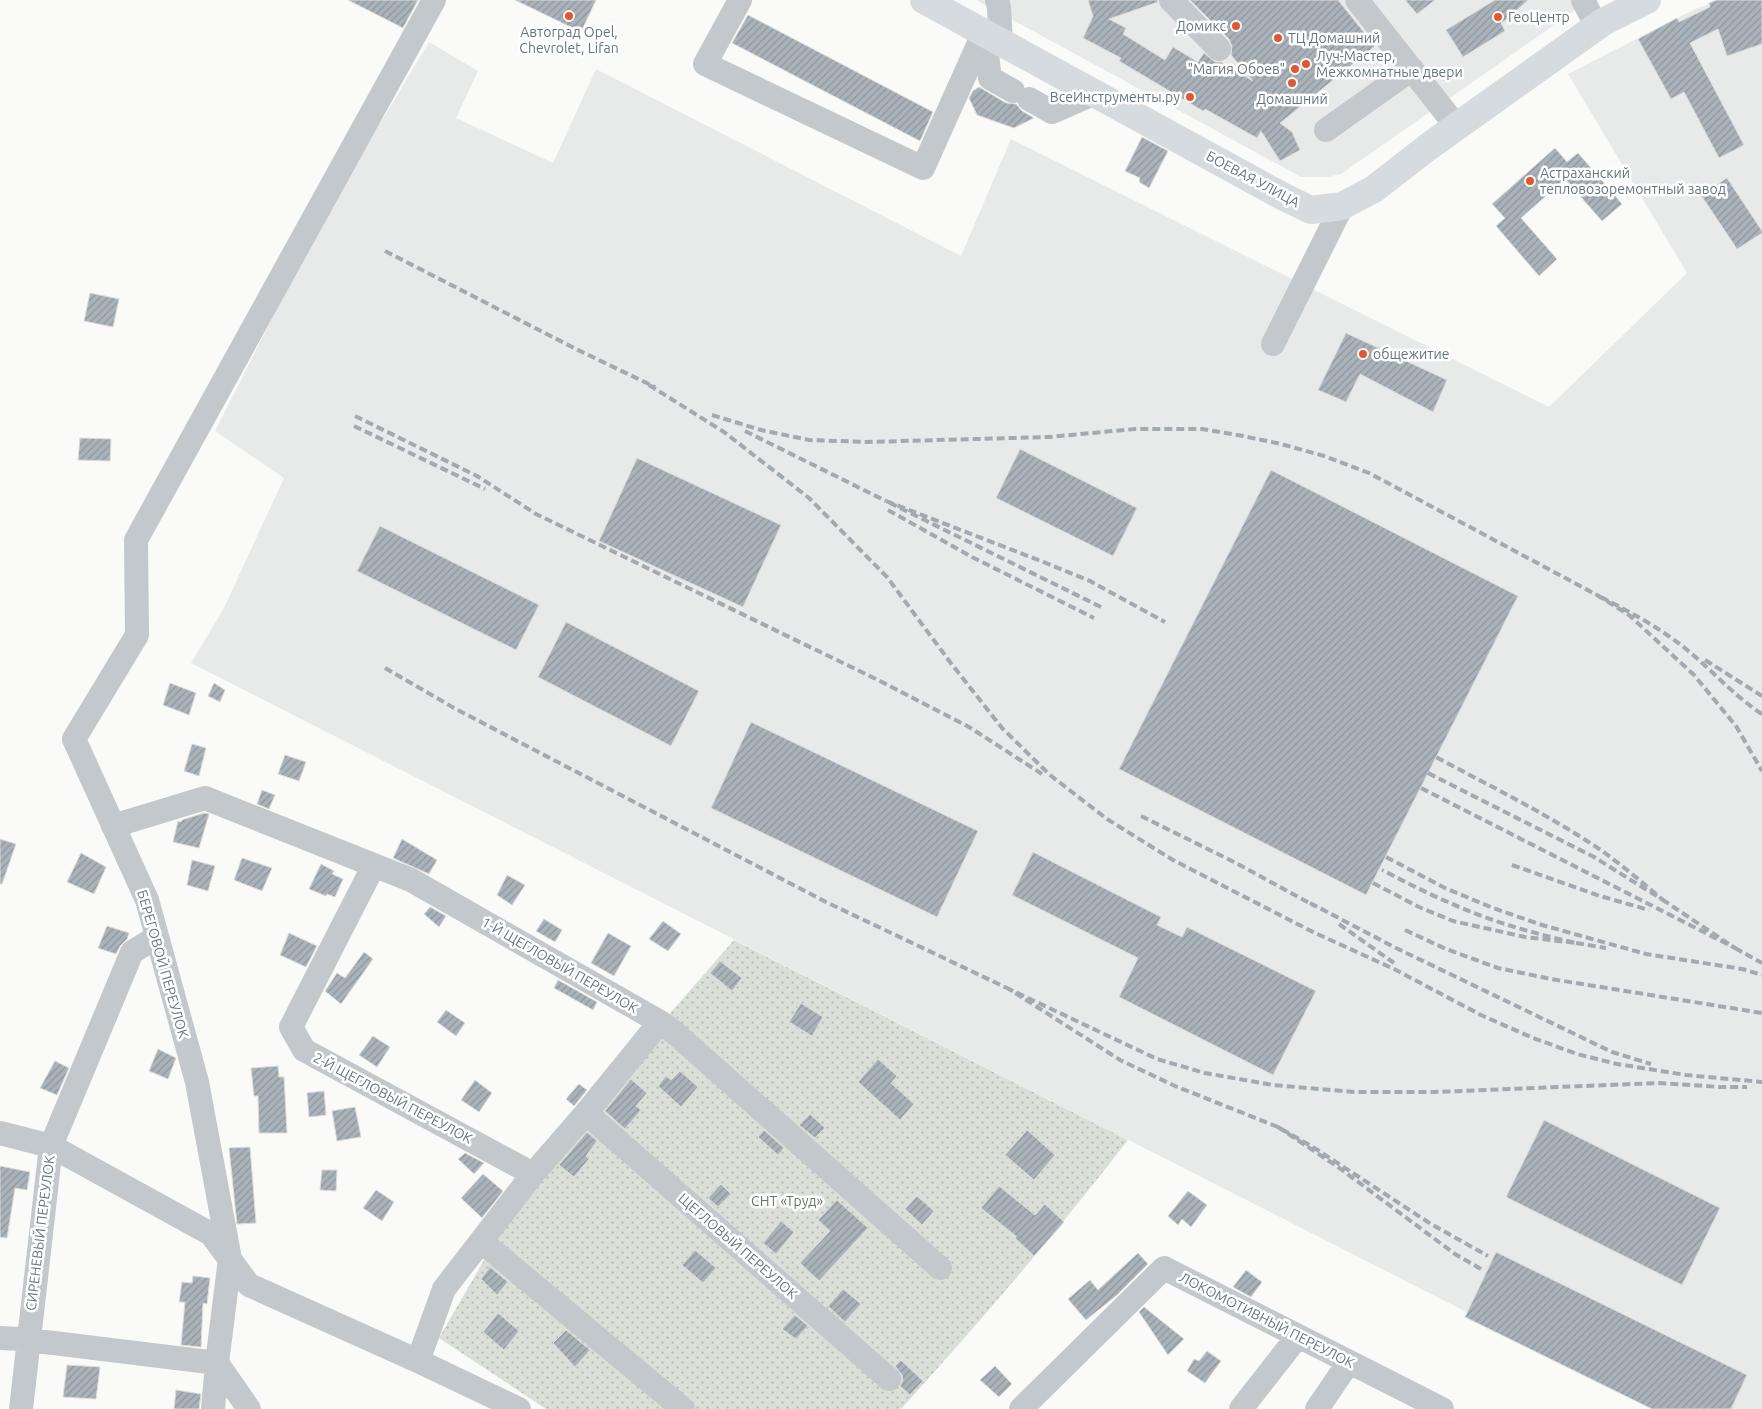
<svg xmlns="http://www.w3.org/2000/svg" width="1762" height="1409" font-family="Ubuntu,sans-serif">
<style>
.built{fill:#e8e9e9}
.garden{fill:url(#garden-dots)}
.building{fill:url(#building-hatch);stroke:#dcdcda}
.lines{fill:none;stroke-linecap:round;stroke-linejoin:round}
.minor{stroke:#c3c8cc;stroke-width:24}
.major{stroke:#d6dbdf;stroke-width:28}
.rail{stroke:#a2aab0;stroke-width:4;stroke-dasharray:8 4;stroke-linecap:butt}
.poi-dot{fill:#e4572e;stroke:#fff;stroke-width:2}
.labels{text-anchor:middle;stroke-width:5;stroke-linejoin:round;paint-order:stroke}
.poi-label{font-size:14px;fill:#657683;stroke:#fff;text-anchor:start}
.street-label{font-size:14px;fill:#657683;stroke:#fff}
.park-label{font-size:14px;fill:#687a64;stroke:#fff}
</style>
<defs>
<pattern id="garden-dots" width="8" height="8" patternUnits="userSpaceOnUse" patternTransform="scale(1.25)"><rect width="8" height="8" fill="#dadfd7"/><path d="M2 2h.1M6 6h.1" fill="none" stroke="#b4b9b4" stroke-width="1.8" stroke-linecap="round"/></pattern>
<pattern id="building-hatch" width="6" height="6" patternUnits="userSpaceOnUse" patternTransform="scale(1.25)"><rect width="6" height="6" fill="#aab3b9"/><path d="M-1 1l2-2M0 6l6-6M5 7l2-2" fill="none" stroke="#8e969c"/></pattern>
</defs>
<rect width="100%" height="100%" fill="#fafaf8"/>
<path class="built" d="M976 0H1590L1341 174 1328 177H1301Z
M1719 0H1762V1409H1657L191 663 223 610 284 478 215 431 320 224 429 42 478 71 456 118 553 163 596 69 961 256 1011 139 1549 407 1687 273 1568 74 1693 10Z"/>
<path class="garden" d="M734 940 1128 1140C1056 1233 980 1322 901 1409H546L439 1338 487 1255 489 1241 665 1019Z"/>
<path class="building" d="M348 0H418L403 28Z
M515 0H596L581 32Z
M1088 0H1157L1158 2 1109 19 1126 28 1123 34 1165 60 1173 47 1198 62 1204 53 1215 62H1221L1253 81 1231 55 1232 46 1229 39 1190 0H1338L1375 46 1280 123 1292 132 1300 150 1280 161 1261 131 1257 138 1205 109 1203 111 1119 61 1121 58 1083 38 1093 16Z
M1405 0H1435L1417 14Z
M1495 0H1528L1509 17V18L1501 23 1505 31 1463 57 1446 30Z
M1717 0H1762V44L1727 56 1718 29 1690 43 1744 145 1719 158 1684 92 1671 99 1638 39 1677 18 1679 22 1710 7 1709 3Z
M748 15 933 112 920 141 732 43Z
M979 87 1006 103 1016 104 1022 111 1034 118 1014 128 977 115 969 98 973 91Z
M1142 137 1168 151 1149 188 1139 182 1140 178 1125 171Z
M1555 148 1567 162 1578 153 1622 204 1602 221 1565 179 1521 218 1557 259 1539 276 1496 226 1505 218 1492 204Z
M1727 178 1762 231V233L1737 249 1701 195Z
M90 293 119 299 113 327 84 321Z
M1346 333 1447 380 1433 412 1360 374 1346 402 1318 390Z
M80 438 111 439 110 461 78 460Z
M1020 449 1137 508 1113 556 996 498Z
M637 458 781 525 743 607 599 541Z
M1271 470 1518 596 1366 895 1119 769Z
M380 526 539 605 516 650 357 571Z
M566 622 699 691 671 746 538 677Z
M170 683 196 693 189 715 163 705Z
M214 683 225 690 220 702 208 696Z
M751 722 978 831 937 917 711 808Z
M192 744 206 748 199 776 184 771Z
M285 755 306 762 299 781 278 774Z
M262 790 275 795 269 809 257 804Z
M204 813 209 814 199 848 173 842 178 821 181 822 182 820Z
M0 839 16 844 2 884H0Z
M402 839 437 860 429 874 393 858Z
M1033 852 1161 917 1157 925 1182 937 1187 927 1316 991 1273 1075 1119 997 1138 958 1012 895Z
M81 853 106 867 94 894 67 882Z
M242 858 272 868 262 891 234 880Z
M192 860 215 866 208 891 187 885Z
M321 864 334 871 332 874 343 879 335 897 327 894 326 896 309 889Z
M507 875 525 885 512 905 497 895Z
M430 907 446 916 439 927 424 914Z
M544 919 562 930 555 942 536 931Z
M663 921 681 934 668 951 649 939Z
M107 926 129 933 127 939 120 946 116 954 98 948Z
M289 933 317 946 306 967 280 955Z
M608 933 631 946 614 976 591 963Z
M364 952 373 959 341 1004 325 991 337 973 345 978Z
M720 961 742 978 732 991 710 973Z
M558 980 597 1002 593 1010 554 988Z
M801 1003 823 1017 812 1036 789 1022Z
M446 1010 465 1023 456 1036 437 1022Z
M373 1036 390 1047 377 1067 359 1055Z
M158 1049 176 1058 168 1079 149 1071Z
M878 1059 897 1076 891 1083 914 1104 900 1120 858 1082Z
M55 1061 69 1068 57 1095 40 1088Z
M278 1066 279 1077H284L287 1133H259L258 1096H254L251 1068Z
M680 1071 698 1087 681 1107 658 1086 666 1076 671 1080Z
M631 1079 647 1093 636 1106 641 1110 625 1129 605 1111Z
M475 1080 492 1093 479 1112 461 1100Z
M579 1084 587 1090 574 1106 566 1099Z
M324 1091 326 1115 309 1117 307 1093Z
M355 1107 361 1137 337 1141 332 1111Z
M810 1114 825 1128 815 1138 799 1125Z
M1544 1120 1720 1208 1682 1285 1506 1197Z
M764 1130 784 1148 778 1155 758 1137Z
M1027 1130 1055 1155 1034 1180 1005 1155Z
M587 1132 597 1141 586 1156 589 1159 574 1177 559 1165Z
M250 1147 256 1223 237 1224 229 1148Z
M465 1153 484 1163 474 1174 458 1159Z
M0 1166 30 1172 27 1190 15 1188 7 1238 0 1237Z
M322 1170H337L336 1191 320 1190Z
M483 1174 503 1191 482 1218 461 1198Z
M721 1184 731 1194 718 1207 708 1198Z
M999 1186 1035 1215 1045 1204 1064 1222 1034 1256 1015 1238 1016 1236 981 1208Z
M376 1190 394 1202 382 1221 363 1208Z
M1188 1191 1207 1205 1191 1227 1182 1219 1178 1225 1168 1216Z
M917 1196 934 1211 922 1225 905 1209Z
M837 1200 868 1228 819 1281 800 1263 830 1231 818 1220Z
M781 1221 794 1232 776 1254 763 1243Z
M695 1250 716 1268 703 1283 682 1265Z
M1496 1252 1747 1375 1731 1409H1652L1465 1317Z
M1138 1253 1148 1264 1117 1295 1086 1320 1068 1299 1090 1280 1098 1290Z
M490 1267 508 1282 497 1295 481 1279Z
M1246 1270 1262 1282 1251 1297 1233 1287Z
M193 1276 210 1278 207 1304 203 1303 201 1347 181 1345 185 1302H179L182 1282 192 1283Z
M843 1289 861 1304 845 1322 828 1306Z
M1144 1307 1184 1339 1168 1355 1139 1312Z
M498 1313 519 1331 504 1350 483 1332Z
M795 1315 808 1326 796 1339 782 1329Z
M566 1330 590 1350 575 1367 553 1343Z
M1207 1351 1221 1361 1205 1383 1187 1371 1194 1359 1199 1361Z
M901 1360 923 1381 910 1395 900 1386 903 1381 902 1375 895 1366Z
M67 1365 100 1367 96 1399 63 1397Z
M995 1366 1012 1384 999 1397 980 1380Z
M176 1390 201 1394 199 1409H174Z"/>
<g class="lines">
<path class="minor" d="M740 0 705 64 923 168 984 32
M997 0 999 8 1001 41
M1171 0 1219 49
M1357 0 1457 127
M1583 0 1597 27
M984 32 990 78 1013 91
M1029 99 1052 112 1095 93
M1326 130 1412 69
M1273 344 1342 206
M113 826 205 798 411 880 660 1022 675 1033 940 1268
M374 865 291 1027 304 1050 533 1174
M586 1113 889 1379
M0 1133 51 1146 211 1234 249 1285 418 1361 519 1409
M482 1242 683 1409
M0 1338 21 1339 217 1363 249 1409
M418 1361 444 1289 533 1174 586 1113 660 1022
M21 1409 51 1146 132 952 157 937
M213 1409 217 1363 230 1259 197 1082 147 900 74 739 137 635 136 540 434 0
M1021 1409 1164 1268 1442 1409
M1241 1409 1298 1336
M1317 1409 1349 1362"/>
<path class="major" d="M924 0 1284 197 1311 210 1342 206 1374 189 1428 147 1603 22 1647 0"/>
<path class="rail" d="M385 251 576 349 655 387
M649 385 724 432 809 498 887 577 950 662 1002 728 1050 775 1107 819 1173 860 1313 932 1394 969 1481 1015 1533 1038 1577 1054 1617 1064 1686 1075 1762 1082
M712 415 761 430 809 440 867 442 1049 437 1135 429H1202L1243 436 1281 444 1324 456 1369 473 1597 595
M355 416 477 476 536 514 880 681 969 727 1042 774
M354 426 485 489
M745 431 886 501
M888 510 972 557 1094 618
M1101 607 886 501 1046 563 1090 581 1165 622
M1705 660 1762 696
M385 668 454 708 826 902 1009 989
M1762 714C1734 696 1712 670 1686 649 1659 627 1628 611 1597 595L1629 615 1694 675 1736 726 1762 771
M1428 773 1594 857 1663 900C1638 879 1613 857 1584 839 1537 809 1486 784 1436 757
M1421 788 1735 948 1663 900
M1141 816 1234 862 1315 906
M1386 857 1445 888 1493 908 1542 925 1646 954 1742 969 1762 975
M1512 865 1600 896 1649 910
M1373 883 1419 907 1453 921 1525 937 1576 943C1532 933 1489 921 1448 902 1426 893 1404 881 1382 870
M1310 903 1396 948 1612 1052 1651 1064
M1339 924 1394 963
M1405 930 1446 949 1498 968 1551 979 1762 1013
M1576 943 1606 948
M1735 948 1762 963
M1278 1127 1175 1086 1120 1060 1009 989 1157 1059 1205 1073 1273 1085 1354 1092H1435L1658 1083 1720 1087H1747
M1481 1269 1455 1254 1338 1167 1278 1127 1316 1149 1431 1224 1488 1256"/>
</g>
<g class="poi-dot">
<circle cx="569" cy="16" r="5"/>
<circle cx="1498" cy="17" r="5"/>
<circle cx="1236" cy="26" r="5"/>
<circle cx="1278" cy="38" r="5"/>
<circle cx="1306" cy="64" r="5"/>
<circle cx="1295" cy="69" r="5"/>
<circle cx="1292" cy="83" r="5"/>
<circle cx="1190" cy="97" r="5"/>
<circle cx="1530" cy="181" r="5"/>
<circle cx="1363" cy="354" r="5"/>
</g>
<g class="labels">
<g class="poi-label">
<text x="1508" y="22">ГеоЦентр</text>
<text x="1226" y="31" text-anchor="end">Домикс</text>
<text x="569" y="37" text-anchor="middle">Автоград Opel,<tspan x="569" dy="16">Chevrolet, Lifan</tspan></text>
<text x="1288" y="43">ТЦ Домашний</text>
<text x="1316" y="61">Луч-Мастер,<tspan x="1316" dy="16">Межкомнатные двери</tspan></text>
<text x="1285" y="74" text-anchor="end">"Магия Обоев"</text>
<text x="1180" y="102" text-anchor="end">ВсеИнструменты.ру</text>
<text x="1292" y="104" text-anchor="middle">Домашний</text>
<text x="1540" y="178">Астраханский<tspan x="1540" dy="16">тепловозоремонтный завод</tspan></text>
<text x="1373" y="359">общежитие</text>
</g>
<g class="street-label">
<text transform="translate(1253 179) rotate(28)" y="5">БОЕВАЯ УЛИЦА</text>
<text transform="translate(163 964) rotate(74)" y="5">БЕРЕГОВОЙ ПЕРЕУЛОК</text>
<text transform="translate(560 965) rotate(30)" y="5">1-Й ЩЕГЛОВЫЙ ПЕРЕУЛОК</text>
<text transform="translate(393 1098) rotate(28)" y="5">2-Й ЩЕГЛОВЫЙ ПЕРЕУЛОК</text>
<text transform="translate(40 1233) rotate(-83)" y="5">СИРЕНЕВЫЙ ПЕРЕУЛОК</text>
<text transform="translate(738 1246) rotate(41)" y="5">ЩЕГЛОВЫЙ ПЕРЕУЛОК</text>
<text transform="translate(1267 1320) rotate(27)" y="5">ЛОКОМОТИВНЫЙ ПЕРЕУЛОК</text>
</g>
<g class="park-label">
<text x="787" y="1206">СНТ «Труд»</text>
</g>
</g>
</svg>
